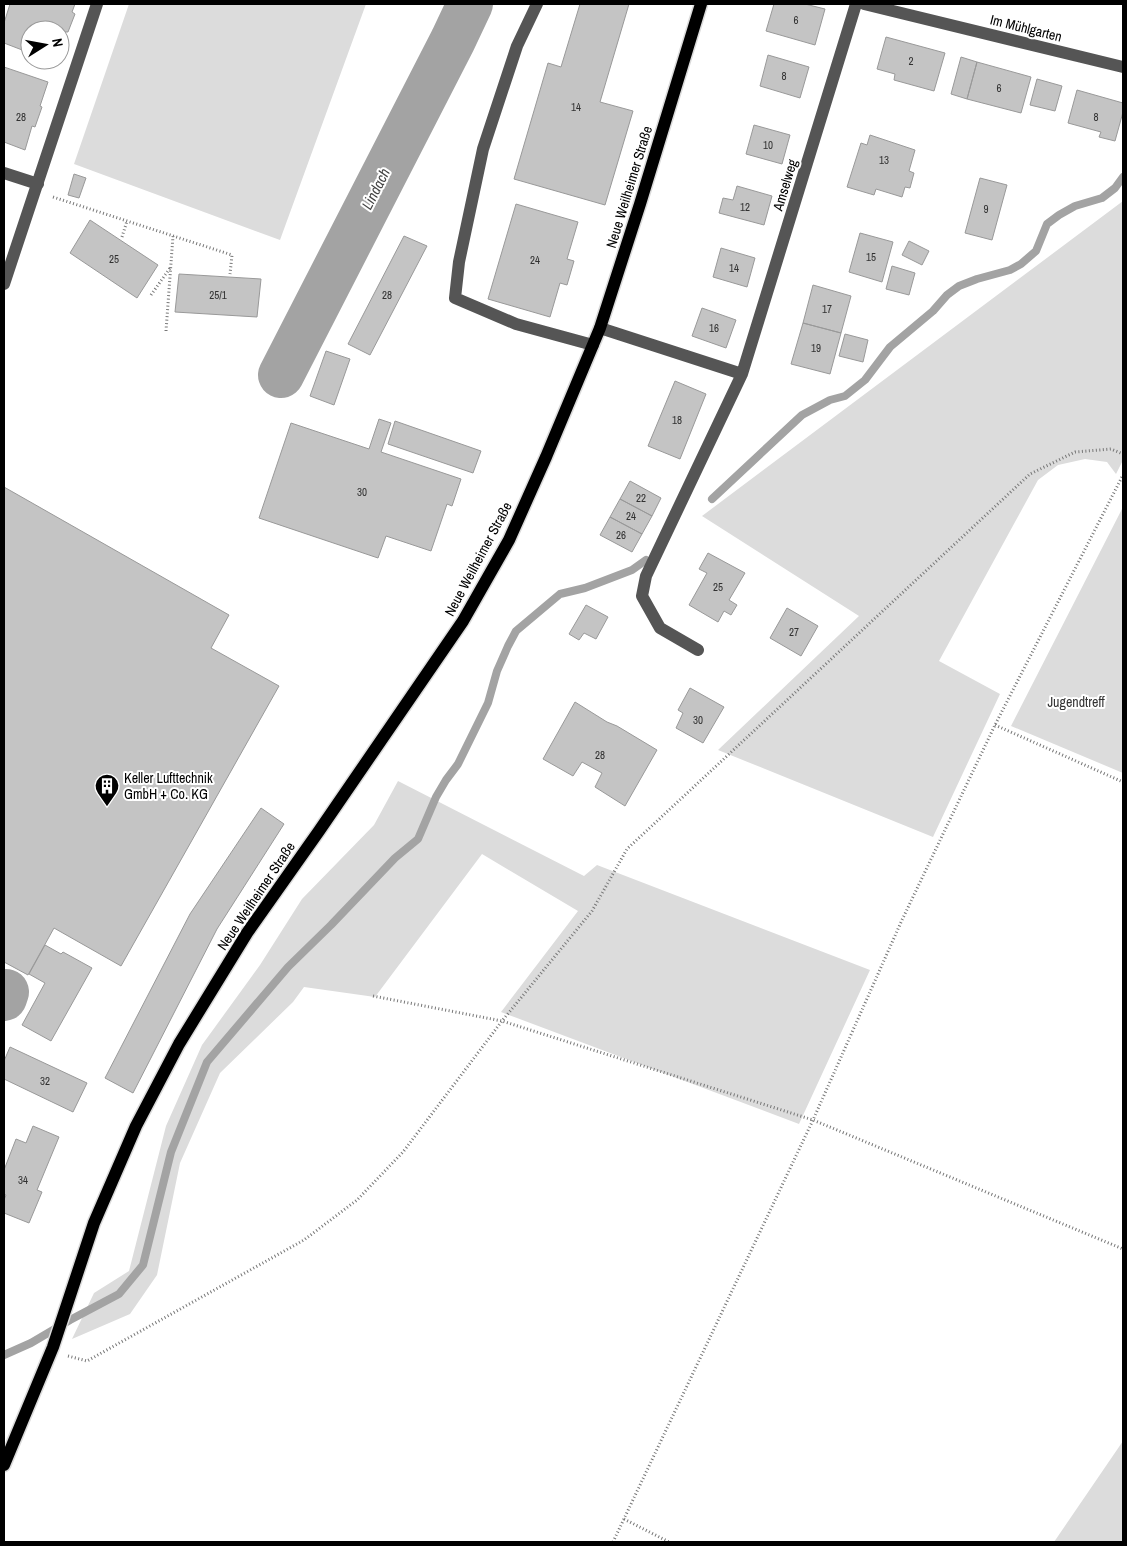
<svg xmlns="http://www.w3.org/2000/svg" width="1127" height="1546" font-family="'Archivo Narrow',sans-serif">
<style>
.green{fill:#dcdcdc}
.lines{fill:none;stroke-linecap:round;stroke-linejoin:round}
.stream{stroke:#a3a3a3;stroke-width:8}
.river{stroke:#a3a3a3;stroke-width:46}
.building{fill:#c4c4c4;stroke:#999}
.major-casing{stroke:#dbdbdb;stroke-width:15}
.path{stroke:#777;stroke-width:3;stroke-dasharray:1 2.5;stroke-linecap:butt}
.minor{stroke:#555;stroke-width:12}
.major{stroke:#000;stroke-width:12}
.labels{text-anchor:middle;stroke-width:4;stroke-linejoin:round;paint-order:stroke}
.number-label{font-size:11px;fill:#313131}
.street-label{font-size:14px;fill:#000;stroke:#fff}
.park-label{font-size:14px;fill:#333;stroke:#fff}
.poi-label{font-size:14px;fill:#000;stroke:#fff;text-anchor:start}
.water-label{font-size:15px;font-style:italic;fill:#444;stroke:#fff}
</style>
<rect width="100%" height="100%" fill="#fff"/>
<path class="green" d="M129 4H366L280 240 74 164Z
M1123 201V460L1116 474 1107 462 1085 459 1058 465 1038 480 939 661 1000 694 933 837 718 750 859 616 702 516Z
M1123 507V773L1011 726Z
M398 781 584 876 597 865 870 970 799 1124 501 1012 578 911 482 854 375 997 304 987 293 1002 220 1073 180 1163 157 1275 130 1314 72 1339 94 1293 129 1271 166 1126 202 1045 260 965 302 899 374 825Z
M1123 1441V1542H1054Z"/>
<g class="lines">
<path class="stream" d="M712 499 802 415 830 400 845 396 865 380 890 347 933 311 947 295 959 286 977 279 1010 270 1021 264 1036 251 1047 224 1059 215 1075 206 1102 198 1115 188 1123 177
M4 1355 31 1343 70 1320 119 1294 143 1265 171 1152 207 1062 288 967 331 925 395 858 418 839 436 797 446 780 458 764 488 703 497 671 508 646 516 631 560 594 585 588 632 570 646 560"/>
<path class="river" d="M281 375 453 40 470 4
M4 998 6 992"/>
</g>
<path class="building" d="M10 4H75L72 12 75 14 68 32H65L60 46V30H30V53L4 43V23Z
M580 4H629L600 102 633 111 605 205 514 179 548 63 561 67Z
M774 4H805L825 9 815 45 766 31Z
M886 37 945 53 934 91 894 80 895 74 877 69Z
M768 55 809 67 800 98 760 86Z
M961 57 977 62 967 99 951 94Z
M977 62 1031 77 1021 113 967 99Z
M4 67 48 82 40 106 42 107 35 127 32 126 25 150 4 142Z
M1037 79 1062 86 1055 111 1030 105Z
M1077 90 1123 103V112L1115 141 1099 137 1101 132 1068 123Z
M754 125 790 135 782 164 746 154Z
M870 135 915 150 909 171 914 173 910 188 905 187 902 197 876 189 874 195 847 187 861 143 867 145Z
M74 174 86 178 79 198 68 195Z
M980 178 1007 185 992 240 965 233Z
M737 186 772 196 764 225 719 213 723 198 733 200Z
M516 204 578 222 567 259 574 261 567 285 560 283 550 317 488 299Z
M90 220 158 265 137 298 70 253Z
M860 233 893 242 882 282 849 272Z
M404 236 427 246 370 355 348 344Z
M909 241 929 251 922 265 902 255Z
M721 248 755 258 747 287 713 277Z
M892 266 915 273 909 295 886 289Z
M179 274 261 279 257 317 175 312Z
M813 285 851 296 841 333 803 323Z
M702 308 736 320 726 348 692 336Z
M803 323 841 333 830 374 791 364Z
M845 334 868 340 863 362 839 356Z
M326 351 350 359 334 405 310 396Z
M675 381 706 394 680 459 648 446Z
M379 419 391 423 381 452 461 479 452 506 447 504 431 551 386 536 378 558 259 518 291 423 369 449Z
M395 421 481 451 473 473 388 444Z
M630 481 661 498 652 516 620 499Z
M4 487 229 615 211 648 279 686 121 966 54 928 28 975 4 962Z
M620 499 652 516 642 534 610 517Z
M610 517 642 534 632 552 600 535Z
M708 553 745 573 729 600 737 605 731 615 724 611 718 622 689 605 707 573 699 569Z
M586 605 608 617 596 639 584 633 579 640 569 634Z
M787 608 818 626 801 656 770 638Z
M690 688 724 707 703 743 676 728 683 713 678 710Z
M575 702 607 722 617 726 657 750 625 806 595 787 602 773 582 762 573 776 543 759Z
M261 808 284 824 217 929 133 1093 105 1078 190 914Z
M45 945 61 954 63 952 92 968 51 1041 22 1025 45 983 29 974Z
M10 1047 87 1083 73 1112 4 1079V1061Z
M33 1126 59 1137 37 1190 42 1192 29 1223 4 1213V1200L6 1195 4 1194V1170L16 1139 26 1143Z"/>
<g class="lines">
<defs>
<path id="major" d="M4 1465 53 1347 94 1223 136 1126 179 1044 247 933 319 831 463 621 509 540 546 457 600 328 640 204 701 4"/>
</defs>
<use href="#major" class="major-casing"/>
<path class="path" d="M53 197 232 255 230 274
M122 237 127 221
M151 295 170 268
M166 331 173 236
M995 725 1123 782
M373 996 502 1021 813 1120 1123 1249
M68 1356 87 1361 304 1240 357 1200 403 1152 502 1021 592 911 627 849 1030 474 1075 452 1111 449 1123 454
M624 1519 669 1542
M613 1542 813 1120 902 920 995 725 1123 475"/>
<path class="minor" d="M537 4 517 46 483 149 459 262 455 298 516 324 593 345
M864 4 1123 67
M4 173 38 184
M4 284 97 4
M600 328 742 374
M698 650 660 628 642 596 646 576 742 374 856 4"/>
<use href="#major" class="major"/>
</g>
<defs>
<symbol id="building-pin" viewBox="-11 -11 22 30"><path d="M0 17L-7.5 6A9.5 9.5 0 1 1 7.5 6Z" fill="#000" stroke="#fff"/><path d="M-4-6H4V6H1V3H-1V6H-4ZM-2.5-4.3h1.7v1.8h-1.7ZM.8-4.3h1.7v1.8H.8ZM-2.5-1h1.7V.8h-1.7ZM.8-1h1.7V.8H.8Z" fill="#fff"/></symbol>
</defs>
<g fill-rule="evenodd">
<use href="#building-pin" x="93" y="772" width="28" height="38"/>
</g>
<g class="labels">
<g class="number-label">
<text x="796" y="24">6</text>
<text x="911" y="65">2</text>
<text x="784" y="80">8</text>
<text x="999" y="92">6</text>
<text x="576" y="111">14</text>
<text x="21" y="121">28</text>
<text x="1096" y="121">8</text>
<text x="768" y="149">10</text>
<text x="884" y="164">13</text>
<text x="745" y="211">12</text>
<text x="986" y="213">9</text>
<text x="871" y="261">15</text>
<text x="114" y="263">25</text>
<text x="535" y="264">24</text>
<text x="734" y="272">14</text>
<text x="218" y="299">25/1</text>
<text x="387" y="299">28</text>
<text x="827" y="313">17</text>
<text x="714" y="332">16</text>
<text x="816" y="352">19</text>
<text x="677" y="424">18</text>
<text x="362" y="496">30</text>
<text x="641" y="502">22</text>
<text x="631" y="520">24</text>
<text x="621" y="539">26</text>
<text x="718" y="591">25</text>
<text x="794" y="636">27</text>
<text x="698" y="724">30</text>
<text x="600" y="759">28</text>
<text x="45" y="1085">32</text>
<text x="23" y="1184">34</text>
</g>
<g class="street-label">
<text transform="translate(1026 28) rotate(14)" y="5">Im Mühlgarten</text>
<text transform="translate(785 185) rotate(-73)" y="5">Amselweg</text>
<text transform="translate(629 187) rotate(-73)" y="5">Neue Weilheimer Straße</text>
<text transform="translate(478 559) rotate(-62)" y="5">Neue Weilheimer Straße</text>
<text transform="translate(256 896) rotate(-56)" y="5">Neue Weilheimer Straße</text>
</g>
<g class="park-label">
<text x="1076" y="707">Jugendtreff</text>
</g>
<g class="poi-label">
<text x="124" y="783">Keller Lufttechnik<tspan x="124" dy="16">GmbH + Co. KG</tspan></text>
</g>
<g class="water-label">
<text transform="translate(376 189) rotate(-63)" y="5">Lindach</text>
</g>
</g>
<rect width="1127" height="1546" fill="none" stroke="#000000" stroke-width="10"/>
<g transform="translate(45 45) rotate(79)"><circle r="24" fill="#ffffff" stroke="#999999"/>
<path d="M0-4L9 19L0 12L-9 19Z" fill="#000000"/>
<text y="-8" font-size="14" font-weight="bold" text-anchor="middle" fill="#000000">N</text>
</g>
</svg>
